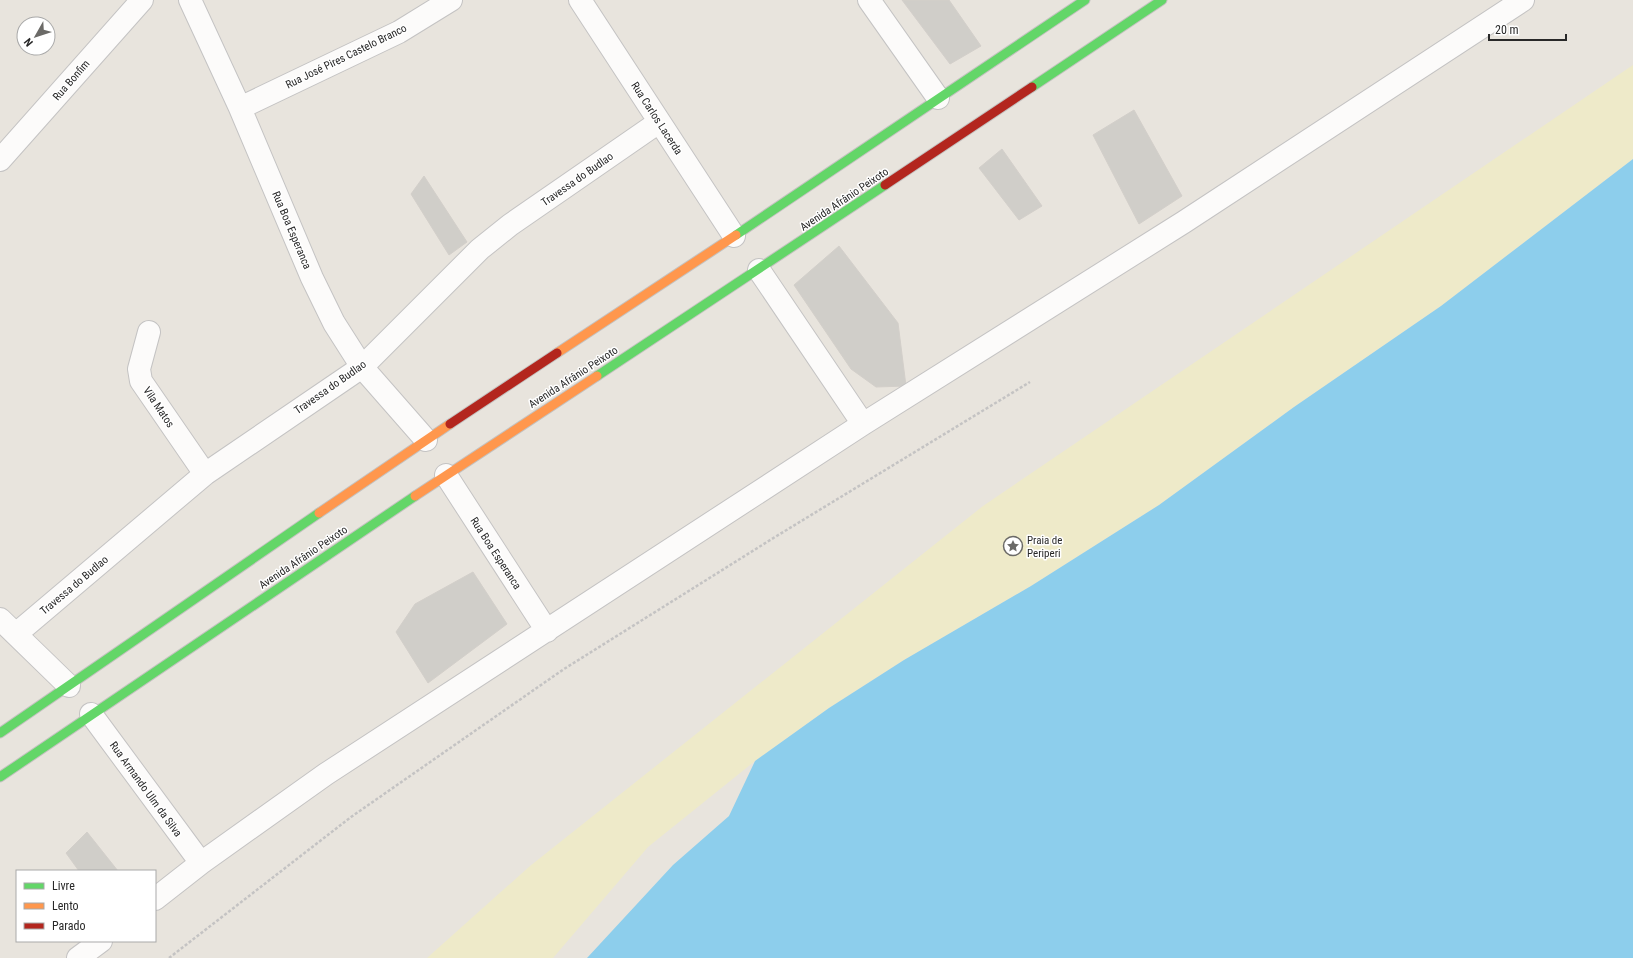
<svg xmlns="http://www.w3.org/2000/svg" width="1633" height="958" font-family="'Roboto Condensed',sans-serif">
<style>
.sand{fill:#eeeac9}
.water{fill:#8dceec}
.building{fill:#d0cec9;stroke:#d3cfca}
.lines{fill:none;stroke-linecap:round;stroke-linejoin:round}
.street-casing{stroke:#c4c3c3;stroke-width:24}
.fast-casing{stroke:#c4c2c0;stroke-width:11}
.slow-casing{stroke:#c4c2c0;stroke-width:11}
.jam-casing{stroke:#c4c2c0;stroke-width:11}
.path{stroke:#c4c3c3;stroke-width:2.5;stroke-dasharray:3 2;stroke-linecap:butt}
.street{stroke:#fcfbfa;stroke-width:22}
.fast{stroke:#63d668;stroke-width:9}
.slow{stroke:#ff974d;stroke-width:9}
.jam{stroke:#b3261e;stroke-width:9}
.labels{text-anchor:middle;stroke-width:3;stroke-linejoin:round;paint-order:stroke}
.street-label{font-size:11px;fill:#282828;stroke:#fff}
.poi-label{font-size:11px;fill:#282828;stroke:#fff;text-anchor:start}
</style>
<rect width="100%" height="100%" fill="#e8e4dd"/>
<path class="sand" d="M1633 65V159L1441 306 1294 407 1159 505 1031 586 904 660 829 708 755 761 648 847 553 958H427L530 866 983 506Z"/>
<path class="water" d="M1633 159V958H587L673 865 729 816 755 761 829 708 904 660 1031 586 1159 505 1294 407 1441 306Z"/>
<path class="building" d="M902 0H949L981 46 950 64Z
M1134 110 1182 196 1139 224 1093 135Z
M1002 149 1042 206 1019 220 979 168Z
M424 176 467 242 449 255 411 194Z
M839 246 898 323 906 386 876 387 851 369 794 285Z
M473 572 507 624 428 683 396 632 415 604Z
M87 832 118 871H79L66 853Z"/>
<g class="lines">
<defs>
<path id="street" d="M190 0 240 108 312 278 334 323 362 367 426 440
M580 0 734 236
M869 0 938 98
M240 108 399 32 451 0
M0 160 142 0
M759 270 863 424
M149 332 139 369 141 381 205 474
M446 475 547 631
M0 619 69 686
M16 634 205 474 362 367 480 249 510 225 659 122
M91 714 201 863
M155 899 201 863 326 774 863 424 1184 222 1523 0
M78 958 101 941"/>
<path id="fast" d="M1032 87 1162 0
M736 235 1085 0
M597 376 885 185
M0 733 319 513
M0 777 415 496"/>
<path id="slow" d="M557 353 736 235
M415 496 597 376
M319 513 450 424"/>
<path id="jam" d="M885 185 1032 87
M450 424 557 353"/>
</defs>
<use href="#street" class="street-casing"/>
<use href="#fast" class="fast-casing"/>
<use href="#slow" class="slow-casing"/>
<use href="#jam" class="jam-casing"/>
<path class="path" d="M169 958 351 817 564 669 775 537 1030 382"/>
<use href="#street" class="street"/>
<use href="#fast" class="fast"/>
<use href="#slow" class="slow"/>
<use href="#jam" class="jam"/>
</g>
<defs>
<symbol id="sight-ring" viewBox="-11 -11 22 22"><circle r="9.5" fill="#fff" stroke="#6b6a67" stroke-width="1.5"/><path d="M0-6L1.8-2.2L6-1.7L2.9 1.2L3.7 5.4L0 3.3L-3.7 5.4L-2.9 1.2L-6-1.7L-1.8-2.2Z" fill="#6b6a67"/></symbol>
</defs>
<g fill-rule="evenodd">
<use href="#sight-ring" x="1002" y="535" width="22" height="22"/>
</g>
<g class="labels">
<g class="street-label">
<text transform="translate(346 56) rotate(-26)" y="4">Rua José Pires Castelo Branco</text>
<text transform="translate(71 80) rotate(-49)" y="4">Rua Bonfim</text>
<text transform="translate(657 118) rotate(57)" y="4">Rua Carlos Lacerda</text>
<text transform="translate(577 179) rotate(-35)" y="4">Travessa do Budlao</text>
<text transform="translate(844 199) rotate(-34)" y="4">Avenida Afrânio Peixoto</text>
<text transform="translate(292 230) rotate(67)" y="4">Rua Boa Esperanca</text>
<text transform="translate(573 377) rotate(-33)" y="4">Avenida Afrânio Peixoto</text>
<text transform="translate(330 387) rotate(-35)" y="4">Travessa do Budlao</text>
<text transform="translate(159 407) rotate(56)" y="4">Vila Matos</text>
<text transform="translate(496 553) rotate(57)" y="4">Rua Boa Esperanca</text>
<text transform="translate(303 557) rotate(-34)" y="4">Avenida Afrânio Peixoto</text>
<text transform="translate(74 585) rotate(-40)" y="4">Travessa do Budlao</text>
<text transform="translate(146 789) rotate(54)" y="4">Rua Armando Ulm da Silva</text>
</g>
<g class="poi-label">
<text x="1027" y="544">Praia de<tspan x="1027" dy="13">Periperi</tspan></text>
</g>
</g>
<rect x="16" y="870" width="140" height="72" fill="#ffffff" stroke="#a9a9a9"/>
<rect x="24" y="883" width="20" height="6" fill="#63d668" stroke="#a9a9a9"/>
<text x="52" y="890" font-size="12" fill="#282828">Livre</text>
<rect x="24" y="903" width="20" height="6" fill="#ff974d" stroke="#a9a9a9"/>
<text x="52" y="910" font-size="12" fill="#282828">Lento</text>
<rect x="24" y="923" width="20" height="6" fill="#b3261e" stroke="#a9a9a9"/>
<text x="52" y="930" font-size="12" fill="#282828">Parado</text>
<g transform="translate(36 36) rotate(231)"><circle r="19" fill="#ffffff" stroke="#a9a9a9"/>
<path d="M0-3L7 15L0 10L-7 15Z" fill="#6b6a67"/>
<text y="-6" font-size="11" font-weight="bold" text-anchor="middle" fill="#282828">N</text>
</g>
<path d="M1489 34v6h77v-6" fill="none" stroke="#282828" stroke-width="2"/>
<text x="1495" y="34" font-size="12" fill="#282828" stroke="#ffffff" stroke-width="3" paint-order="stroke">20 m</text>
</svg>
